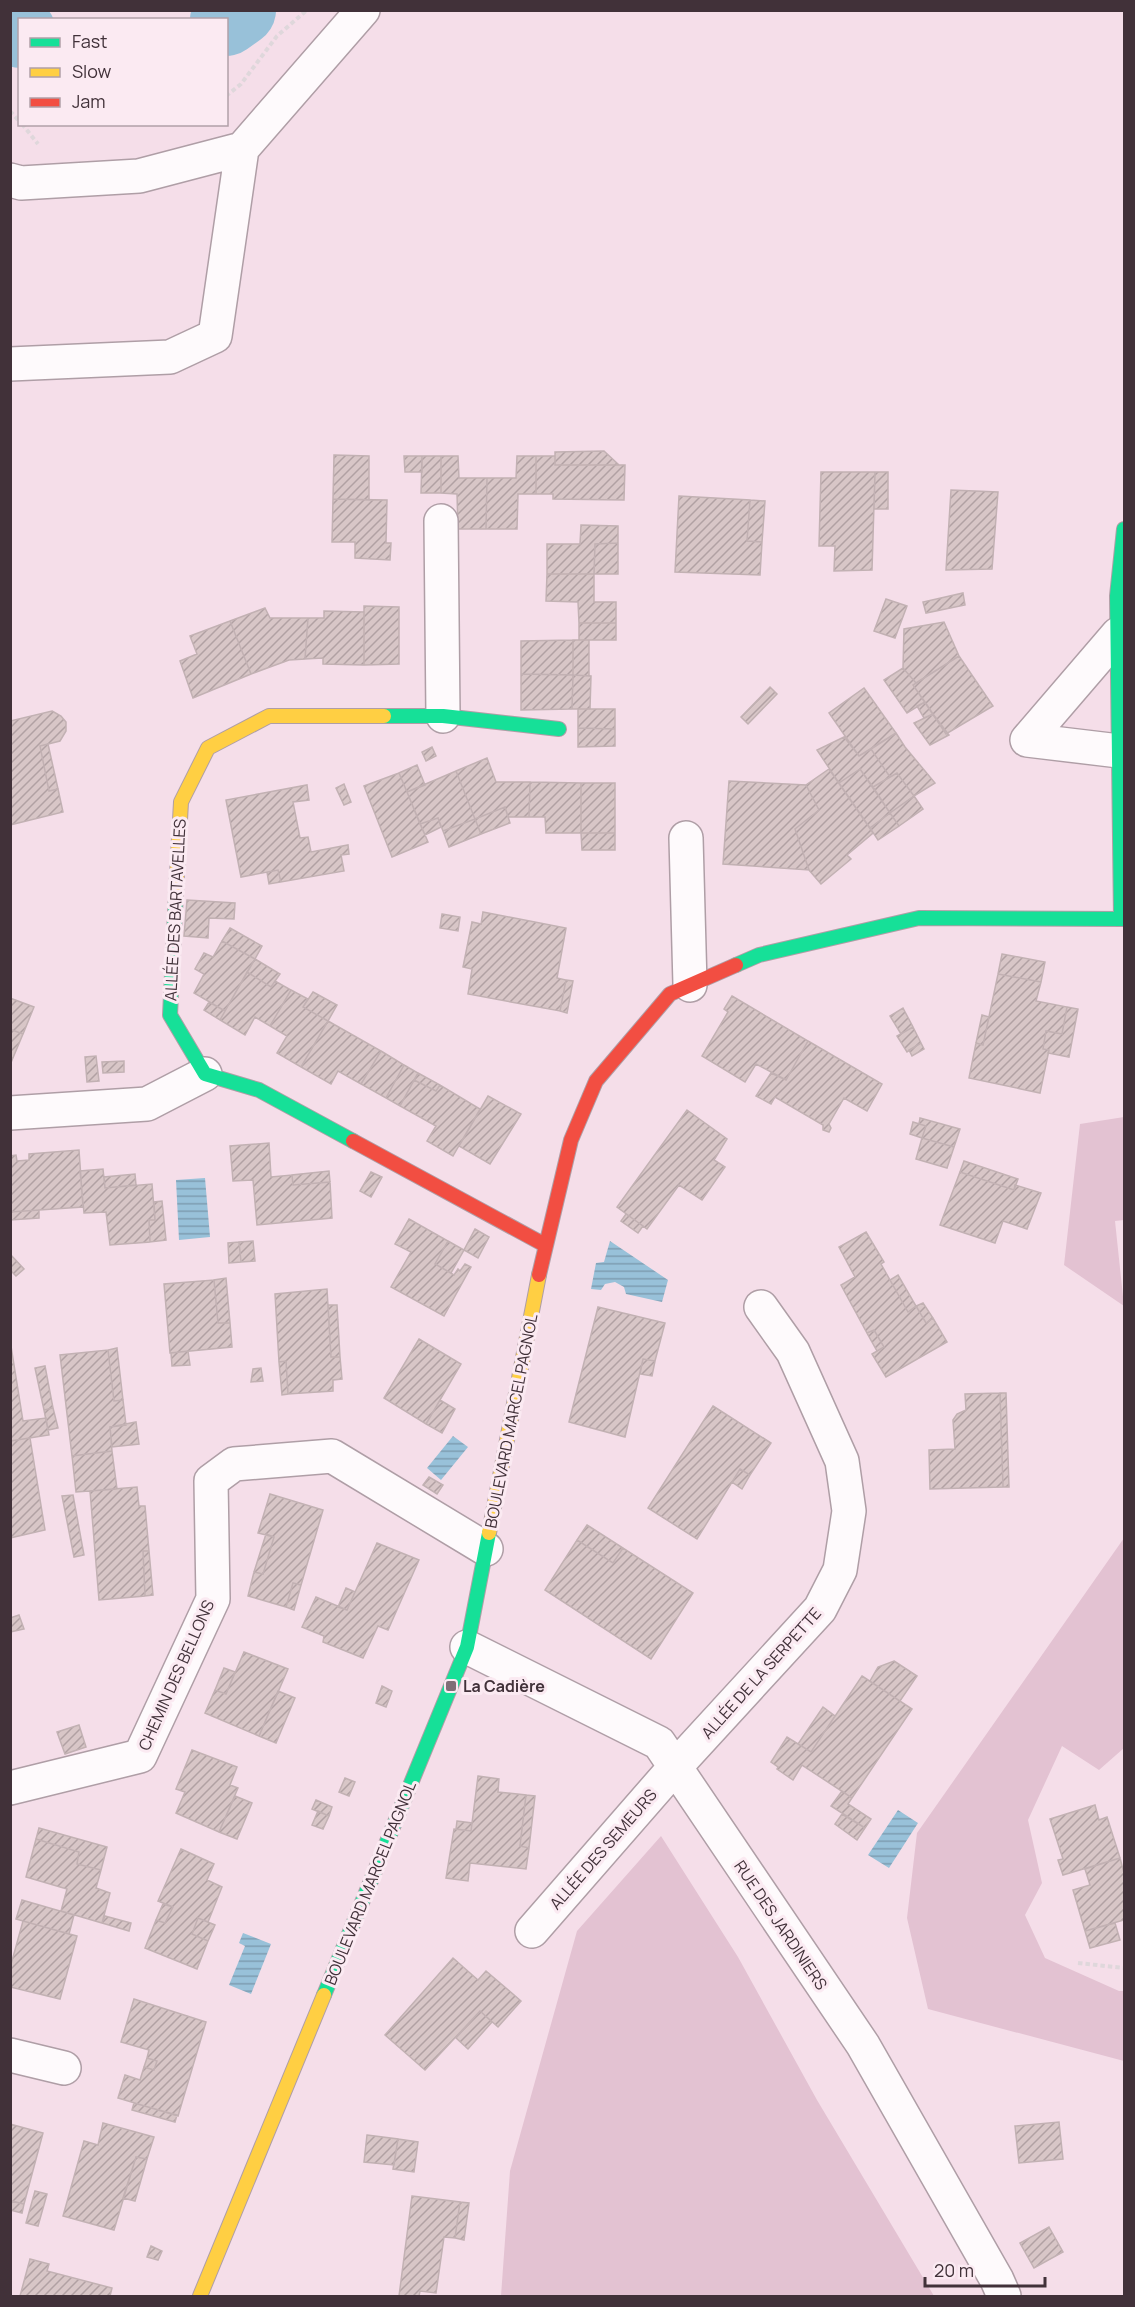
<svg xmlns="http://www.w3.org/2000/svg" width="1135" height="2307" font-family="Manrope,sans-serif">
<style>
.green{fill:#e3c2d2}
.water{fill:url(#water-rules)}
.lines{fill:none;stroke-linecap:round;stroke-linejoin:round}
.river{stroke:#98c1d9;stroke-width:72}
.building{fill:url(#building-hatch);stroke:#c2b1b3;stroke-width:1.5}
.street-casing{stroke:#af9ea6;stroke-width:36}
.fast-casing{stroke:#af9ea6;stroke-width:16}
.slow-casing{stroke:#af9ea6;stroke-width:16}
.jam-casing{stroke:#af9ea6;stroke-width:16}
.path{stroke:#dfd7db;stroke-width:4;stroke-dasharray:4.5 3;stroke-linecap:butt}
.street{stroke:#fefafc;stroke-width:33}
.fast{stroke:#16e098;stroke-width:14}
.slow{stroke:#ffcf43;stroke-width:14}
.jam{stroke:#f24e42;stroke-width:14}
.poi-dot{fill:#806e77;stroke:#fbeaf2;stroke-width:2}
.labels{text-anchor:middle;stroke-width:6;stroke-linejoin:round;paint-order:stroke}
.street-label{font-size:16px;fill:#413139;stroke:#fbeaf2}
.poi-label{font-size:16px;font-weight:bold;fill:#413139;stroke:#fbeaf2;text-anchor:start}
</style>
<defs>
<pattern id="water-rules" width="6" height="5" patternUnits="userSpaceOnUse" patternTransform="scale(1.5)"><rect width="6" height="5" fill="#98c1d9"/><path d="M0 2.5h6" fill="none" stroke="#7e9db1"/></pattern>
<pattern id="building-hatch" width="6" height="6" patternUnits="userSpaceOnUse" patternTransform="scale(1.5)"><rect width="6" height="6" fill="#d8c6c7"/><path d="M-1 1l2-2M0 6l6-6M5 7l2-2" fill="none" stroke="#b1a1a3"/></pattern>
</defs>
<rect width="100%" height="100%" fill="#f5dee9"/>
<path class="green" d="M1124 1117V1220L1115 1221 1124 1306 1064 1265 1080 1124Z
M1124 1538V1748L1099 1770 1062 1746 1028 1820 1042 1883 1025 1915 1045 1958 1119 1991H1124V2061L928 2009 907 1918 917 1833Z
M661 1836 738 1957 817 2100 934 2296H501L510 2171 577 1931Z"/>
<path class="water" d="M205 1178 210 1237 179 1240 176 1180Z
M610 1241 668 1280 662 1302 626 1294 624 1287 615 1282 605 1284 601 1290 591 1289 596 1263 604 1262Z
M453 1436 468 1447 441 1480 427 1468Z
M898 1810 918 1823 889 1868 868 1855Z
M243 1933 271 1944 251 1994 229 1985 245 1946 239 1943Z"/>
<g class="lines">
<path class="river" d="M226 20 240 10
M10 24 20 32"/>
</g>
<path class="building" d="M604 451 619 465H555V452Z
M334 455 369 456V500L333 499Z
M404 456H422V472H405Z
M422 456H441V493H421Z
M441 456H458L459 478H487L486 529H458L457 494 441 493Z
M517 456H536V494H518L517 529H486L487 478H516Z
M536 456H555V465H625L624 500 553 499V494H536Z
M821 472H875L872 570 834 571 835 546H819Z
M875 472H888V509H874Z
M951 490 998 492 992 569 946 570Z
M679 496 750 500 747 541 762 542 760 575 675 572Z
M333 499 387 500 386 543H391L390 560 355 558V542H332Z
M750 500 765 501 762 542 747 541Z
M581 525 618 526V543L595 544 594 574H547V544H580Z
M618 543V574H594L595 544Z
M547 574H594V602H616V623H579L578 602 546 601Z
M963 593 965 605 926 613 923 602Z
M886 599 907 606 895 638 874 631Z
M364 606 399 607V664L364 665Z
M265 608 270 618H308L305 659 289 660 251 674 230 621Z
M324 611 364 612V665L323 664V658L305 659 308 618H324Z
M230 621 251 674 193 698 180 661 197 654 190 636Z
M944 622 959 656 916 683 903 668 904 629Z
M579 623H616V640H579Z
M573 640H589V676L573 675Z
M573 640V675L521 674V641Z
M959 656 993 706 946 734 913 685Z
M903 668 916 683 913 685 925 702 907 713 884 680Z
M521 674 573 675 572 709 521 710Z
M573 675 591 676 590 709H572Z
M770 687 777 694 748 724 741 717Z
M864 688 896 733 859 756 829 713Z
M925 702 933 714 924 718 917 706Z
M578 709H615V729L578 728Z
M52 711 61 716 66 722V731L60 741 40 746 49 791 58 789 63 812 10 825V721Z
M933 714 949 735 930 745 914 723Z
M578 728 615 729V746L578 747Z
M896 733 905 747 935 783 914 796 897 773 890 777 871 749Z
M844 737 859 756 871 749 890 777 873 787 860 769 839 783 817 750Z
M48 744 58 789 49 791 40 746Z
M432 747 436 756 426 761 422 752Z
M487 758 496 782H530L529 817H508L505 807 475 819 456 771Z
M417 765 425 785 407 792 399 773Z
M829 769 873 833 847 855 851 859 821 884 809 870 795 829 819 810 806 785Z
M860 769 890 813 870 828 839 783Z
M456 771 475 819 443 831 438 818 420 824 407 792Z
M399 773 428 842 392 857 364 786Z
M897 773 914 796 890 813 873 787Z
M729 781 806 785 819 810 795 829 809 870 723 864Z
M530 782 581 783V833H546L545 817H529Z
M581 783H615V833H581Z
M344 784 351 802 344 805 336 788Z
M307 785 309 800 293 802 300 838 308 837 311 852 348 845 349 854 341 855 344 871 281 882 278 870 241 877 226 800Z
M914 796 923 809 899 826 890 813Z
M505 807 510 823 481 834 475 819Z
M890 813 899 826 878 840 870 828Z
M438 818 441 827 425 835 420 824Z
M475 819 481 834 449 847 443 831Z
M581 833H615V850H582Z
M278 870 281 882 269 884 267 872Z
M187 900 235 903 234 919 209 918 208 938 184 936Z
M483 912 566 928 557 978 566 980 560 1011 468 994 472 969 463 967 472 922 481 924Z
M442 914 460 917 458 931 440 928Z
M230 928 262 946 255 959 222 941Z
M222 941 255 959 225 1011 194 993 204 974 195 969 204 953 213 957Z
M1002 954 1045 962 1041 982 998 974Z
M255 959 280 974 271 987 247 972Z
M247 972 271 987 275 981 291 990 270 1026 255 1017 245 1035 220 1020Z
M998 974 1041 982 1036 1001 1067 1007 1062 1034 1046 1031 1043 1049 1049 1050 1040 1093 969 1078 976 1043 983 1045Z
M566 980 573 981 567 1013 560 1011Z
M291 990 308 999 303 1007 328 1021 301 1067 277 1053 287 1036 270 1026Z
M313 992 337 1005 328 1021 303 1007Z
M732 996 808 1041 786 1080 756 1064 745 1082 702 1056 728 1012 724 1009Z
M10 998 34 1007 23 1034 12 1030 10 1033Z
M209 1002 225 1011 220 1020 204 1010Z
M1067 1007 1078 1009 1069 1057 1048 1053 1049 1050 1043 1049 1046 1031 1062 1034Z
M903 1008 913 1027 901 1034 890 1016Z
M982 1015 989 1017 983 1045 976 1043Z
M328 1021 381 1051 361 1084 338 1071 331 1084 301 1067Z
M913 1027 921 1043 907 1052 897 1036Z
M12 1030 23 1034 10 1065V1033Z
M808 1041 882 1084 867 1111 844 1098 829 1124 831 1128 829 1132 823 1130V1125L775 1097 771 1104 756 1096 771 1073 786 1080Z
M921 1043 924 1049 912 1056 909 1050Z
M381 1051 404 1065 386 1098 361 1084Z
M96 1056 99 1081 87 1082 85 1057Z
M124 1061V1072L103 1073 102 1062Z
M404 1065 418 1073 400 1106 386 1098Z
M418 1073 440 1085 436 1091 414 1080Z
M414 1080 436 1091 440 1085 480 1109 453 1156 427 1141 436 1126 400 1106Z
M488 1096 521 1114 490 1164 459 1146Z
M687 1110 727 1139 714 1160 725 1167 702 1200 679 1185 647 1229 617 1207Z
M920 1118 960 1129 954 1147 922 1138 926 1126 919 1124Z
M913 1122 926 1126 922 1138 910 1134Z
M922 1138 954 1147 947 1168 916 1159Z
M269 1143 271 1177 292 1175 293 1185 330 1182 332 1218 257 1225 253 1180 233 1181 230 1146Z
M79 1150 83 1207 10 1212V1156L16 1155 17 1161 29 1160V1154Z
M964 1161 1018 1179 1014 1190 960 1172Z
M103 1169 105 1188 152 1184 155 1220H149L150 1242 110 1245 106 1212 84 1213 80 1171Z
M329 1171 330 1182 293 1185 292 1175Z
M371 1172 382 1177 371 1197 360 1191Z
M960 1172 1014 1190 1015 1185 1041 1193 1027 1229 1003 1221 995 1243 940 1225Z
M135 1174 136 1185 105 1188 104 1177Z
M162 1201 166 1240 150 1242 149 1220H155L154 1202Z
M39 1210V1218L10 1220V1212Z
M626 1214 643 1226 638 1233 621 1221Z
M409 1219 448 1241 435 1264 454 1275 458 1269 460 1271 465 1264 471 1267 444 1316 391 1287 411 1252 395 1244Z
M475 1229 489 1237 478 1258 464 1250Z
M866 1232 884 1262 881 1264 908 1312 916 1306 926 1323 933 1318 947 1342 886 1377 872 1354 884 1347 874 1330 867 1333 841 1285 855 1277 839 1247Z
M253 1241 255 1261 241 1262 239 1242Z
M448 1241 464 1250 451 1273 435 1264Z
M239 1242 241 1262 229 1263 228 1243Z
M10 1254 24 1269 16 1276 10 1270Z
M898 1275 916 1306 908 1312 890 1280Z
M226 1278 230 1323H218L214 1280Z
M214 1280 218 1323H230L232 1347 170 1353 164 1284Z
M327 1289 331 1357H340L342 1379 333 1380V1391L288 1394 286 1361 279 1362 275 1294Z
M923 1303 933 1318 926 1323 916 1306Z
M328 1305H337L340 1357H331Z
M598 1307 665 1323 655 1361 643 1359 625 1437 569 1422Z
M874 1330 884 1347 877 1351 867 1333Z
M419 1339 461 1364 426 1424 384 1398Z
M11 1346 23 1421 46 1418 49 1435 10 1441Z
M117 1348 123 1400 114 1401 108 1350Z
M108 1350 114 1401 123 1400 126 1425 110 1427 112 1451 72 1456 60 1355Z
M188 1351 190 1365 172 1366 171 1353Z
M643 1359 655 1361 652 1376 640 1374Z
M286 1361 288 1394 282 1395 279 1362Z
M45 1366 53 1408 44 1410 35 1368Z
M261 1368 263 1381 251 1382 253 1369Z
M1000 1393H1006L1009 1487H1003Z
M1000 1393 1003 1487 930 1489 929 1450 955 1449 953 1420 957 1414 966 1410 965 1394Z
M440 1400 455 1409 442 1433 426 1424Z
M713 1406 771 1443 750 1475 740 1469 697 1539 648 1508Z
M53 1408 58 1428 48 1430 44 1410Z
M136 1422 139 1444 112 1447 110 1427Z
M30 1438 45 1530 10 1538V1441Z
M112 1451 117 1489 76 1492 72 1456Z
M740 1469 750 1475 742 1489 732 1482Z
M429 1477 443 1485 437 1494 423 1485Z
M137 1487 139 1506H145L149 1551H143L145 1596 99 1600 90 1491Z
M270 1494 323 1510 301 1585 293 1583 286 1607 248 1596 254 1572 263 1574 274 1537 258 1533Z
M73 1495 84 1555 74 1557 62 1496Z
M587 1525 623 1548 613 1563 577 1540Z
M266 1534 274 1537 263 1574 254 1572Z
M577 1540 613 1563 623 1548 693 1593 651 1659 545 1590Z
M377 1543 419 1560 388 1630 378 1626 363 1658 323 1642 324 1636 302 1627 316 1597 347 1610Z
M143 1551H149L153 1595 145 1596Z
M293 1583 301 1585 294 1610 286 1607Z
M346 1588 355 1592 347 1610 338 1607Z
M19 1615 24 1629 10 1632V1618Z
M244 1652 288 1669 259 1736 205 1713 215 1690 226 1694Z
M894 1661 917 1676 900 1701 870 1681 878 1667Z
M224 1668 235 1672 226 1694 215 1690Z
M862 1676 912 1709 852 1798 802 1765 793 1780 777 1769 778 1767 771 1762 787 1737 811 1752Z
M382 1686 392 1691 386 1707 376 1703Z
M278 1691 295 1698 276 1743 259 1736Z
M823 1707 835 1716 811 1752 798 1744Z
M79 1725 86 1747 65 1754 57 1732Z
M192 1750 237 1767 230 1785 238 1788 219 1832 176 1813 185 1792 176 1789Z
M478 1776 499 1779 498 1792 526 1795 520 1846 529 1848 526 1869 470 1863 468 1881 446 1878 454 1829 471 1831Z
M345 1778 355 1782 349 1796 339 1792Z
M842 1791 852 1798 848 1804 871 1819 865 1828 831 1806Z
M526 1795 535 1796 529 1848 520 1846Z
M235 1796 252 1803 237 1839 219 1832Z
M316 1800 332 1807 329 1816 312 1809Z
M1095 1805 1099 1820 1107 1817 1120 1858 1063 1875 1058 1860 1063 1859 1050 1819Z
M318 1811 329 1816 323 1829 312 1825Z
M842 1814 865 1828 857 1840 835 1824Z
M457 1821 472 1823 471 1831 456 1829Z
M39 1828 107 1847 101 1870 77 1864 79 1852 36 1839Z
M36 1839 79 1852 77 1864 101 1870 96 1888 110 1893 102 1923 61 1911 67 1889 26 1877Z
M181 1849 214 1864 207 1880 222 1887 208 1922 198 1918 192 1934 208 1941 197 1969 145 1948 156 1920 165 1923 173 1907 158 1901Z
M1120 1858 1124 1873V1920L1085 1931 1073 1890 1090 1885 1085 1869Z
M22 1900 74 1915 69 1934 16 1919Z
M163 1904 173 1907 165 1923 156 1920Z
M105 1916 131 1923 129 1931 102 1923Z
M198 1918 215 1925 208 1941 192 1934Z
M23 1921 77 1936 60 1999 10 1987V1968Z
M1115 1923 1120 1940 1090 1948 1085 1931Z
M453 1958 478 1980 486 1971 521 2001 498 2027 480 2011 425 2070 385 2035Z
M134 1999 206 2022 178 2116 118 2098 125 2075 140 2080 144 2067 154 2070 157 2061 147 2058 149 2050 121 2042Z
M480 2011 492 2022 468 2049 456 2038Z
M147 2058 157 2061 154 2070 144 2067Z
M134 2103 177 2115 175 2122 132 2110Z
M1059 2122 1063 2159 1019 2163 1015 2126Z
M103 2123 154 2137 147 2159 136 2157 114 2230 63 2216 84 2141 98 2145Z
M10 2124 43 2133 24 2204 10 2201Z
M367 2135 398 2139 394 2165 364 2162Z
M398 2139 418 2142 414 2172 393 2169Z
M136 2157 147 2159 135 2201 123 2198Z
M35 2191 47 2194 38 2226 26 2223Z
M412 2196 460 2202 455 2238 444 2237 436 2293 420 2291 419 2296H399Z
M12 2201 24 2204 22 2213 10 2210Z
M460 2202 469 2203 464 2240 455 2238Z
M1049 2227 1063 2252 1034 2268 1020 2243Z
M151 2246 162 2251 158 2260 147 2257Z
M30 2259 49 2264 47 2271 112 2288 110 2296H20Z"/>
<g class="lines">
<defs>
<path id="street" d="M10 180 21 183 139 176 242 149 363 10
M10 364 170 357 215 336 242 149
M441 521 443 716
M1118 634 1027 740 1119 751
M686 838 690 985
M10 1113 147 1104 205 1074
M467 1647 659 1743 863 2045 997 2280 1004 2296
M10 1788 140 1756 213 1599 211 1481 234 1464 332 1456 486 1549
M532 1931 675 1767 820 1609 840 1570 849 1511 842 1461 793 1352 761 1307
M10 2055 64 2068"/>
<path id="fast" d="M384 716H443L559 729
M176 892 170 1015 205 1074 259 1090 353 1141
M1121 918 1117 596 1124 529
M736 965 759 955 919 918 1124 919
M324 1995 467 1647 489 1533"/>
<path id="slow" d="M176 892 181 802 208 748 269 716H384
M489 1533 539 1275
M200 2296 324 1995"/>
<path id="jam" d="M353 1141 545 1245
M539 1275 571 1140 596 1081 670 994 736 965"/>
</defs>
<use href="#street" class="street-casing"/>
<use href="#fast" class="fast-casing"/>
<use href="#slow" class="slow-casing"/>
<use href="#jam" class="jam-casing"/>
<path class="path" d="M226 96 241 84 277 36 307 10
M10 111 20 122
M22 124 38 144
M1078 1963 1124 1968"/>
<use href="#street" class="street"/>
<use href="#fast" class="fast"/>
<use href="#slow" class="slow"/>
<use href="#jam" class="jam"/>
</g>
<rect class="poi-dot" x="445" y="1680" width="12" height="12" rx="3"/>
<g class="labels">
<g class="street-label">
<text transform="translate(175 910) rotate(-87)" y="6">ALLÉE DES BARTAVELLES</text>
<text transform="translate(511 1421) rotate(-79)" y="6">BOULEVARD MARCEL PAGNOL</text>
<text transform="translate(761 1673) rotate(-48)" y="6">ALLÉE DE LA SERPETTE</text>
<text transform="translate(176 1675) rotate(-66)" y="6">CHEMIN DES BELLONS</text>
<text transform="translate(603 1849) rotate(-49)" y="6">ALLÉE DES SEMEURS</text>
<text transform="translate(370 1883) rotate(-68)" y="6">BOULEVARD MARCEL PAGNOL</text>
<text transform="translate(781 1925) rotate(56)" y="6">RUE DES JARDINIERS</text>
</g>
<g class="poi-label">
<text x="463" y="1692">La Cadière</text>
</g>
</g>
<rect width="1135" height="2307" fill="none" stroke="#413139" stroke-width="24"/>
<rect x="18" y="18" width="210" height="108" fill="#fbeaf2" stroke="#b1a0a8" stroke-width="1.5"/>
<rect x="30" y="38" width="30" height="9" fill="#16e098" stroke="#b1a0a8" stroke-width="1.5"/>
<text x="72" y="48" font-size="18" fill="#413139">Fast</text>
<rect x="30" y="68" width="30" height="9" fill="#ffcf43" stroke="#b1a0a8" stroke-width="1.5"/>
<text x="72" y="78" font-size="18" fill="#413139">Slow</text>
<rect x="30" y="98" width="30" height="9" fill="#f24e42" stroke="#b1a0a8" stroke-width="1.5"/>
<text x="72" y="108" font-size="18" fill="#413139">Jam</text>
<path d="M925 2277v9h120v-9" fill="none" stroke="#413139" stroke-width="3"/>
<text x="934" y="2277" font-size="18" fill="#413139" stroke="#fbeaf2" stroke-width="4.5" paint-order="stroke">20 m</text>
</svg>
